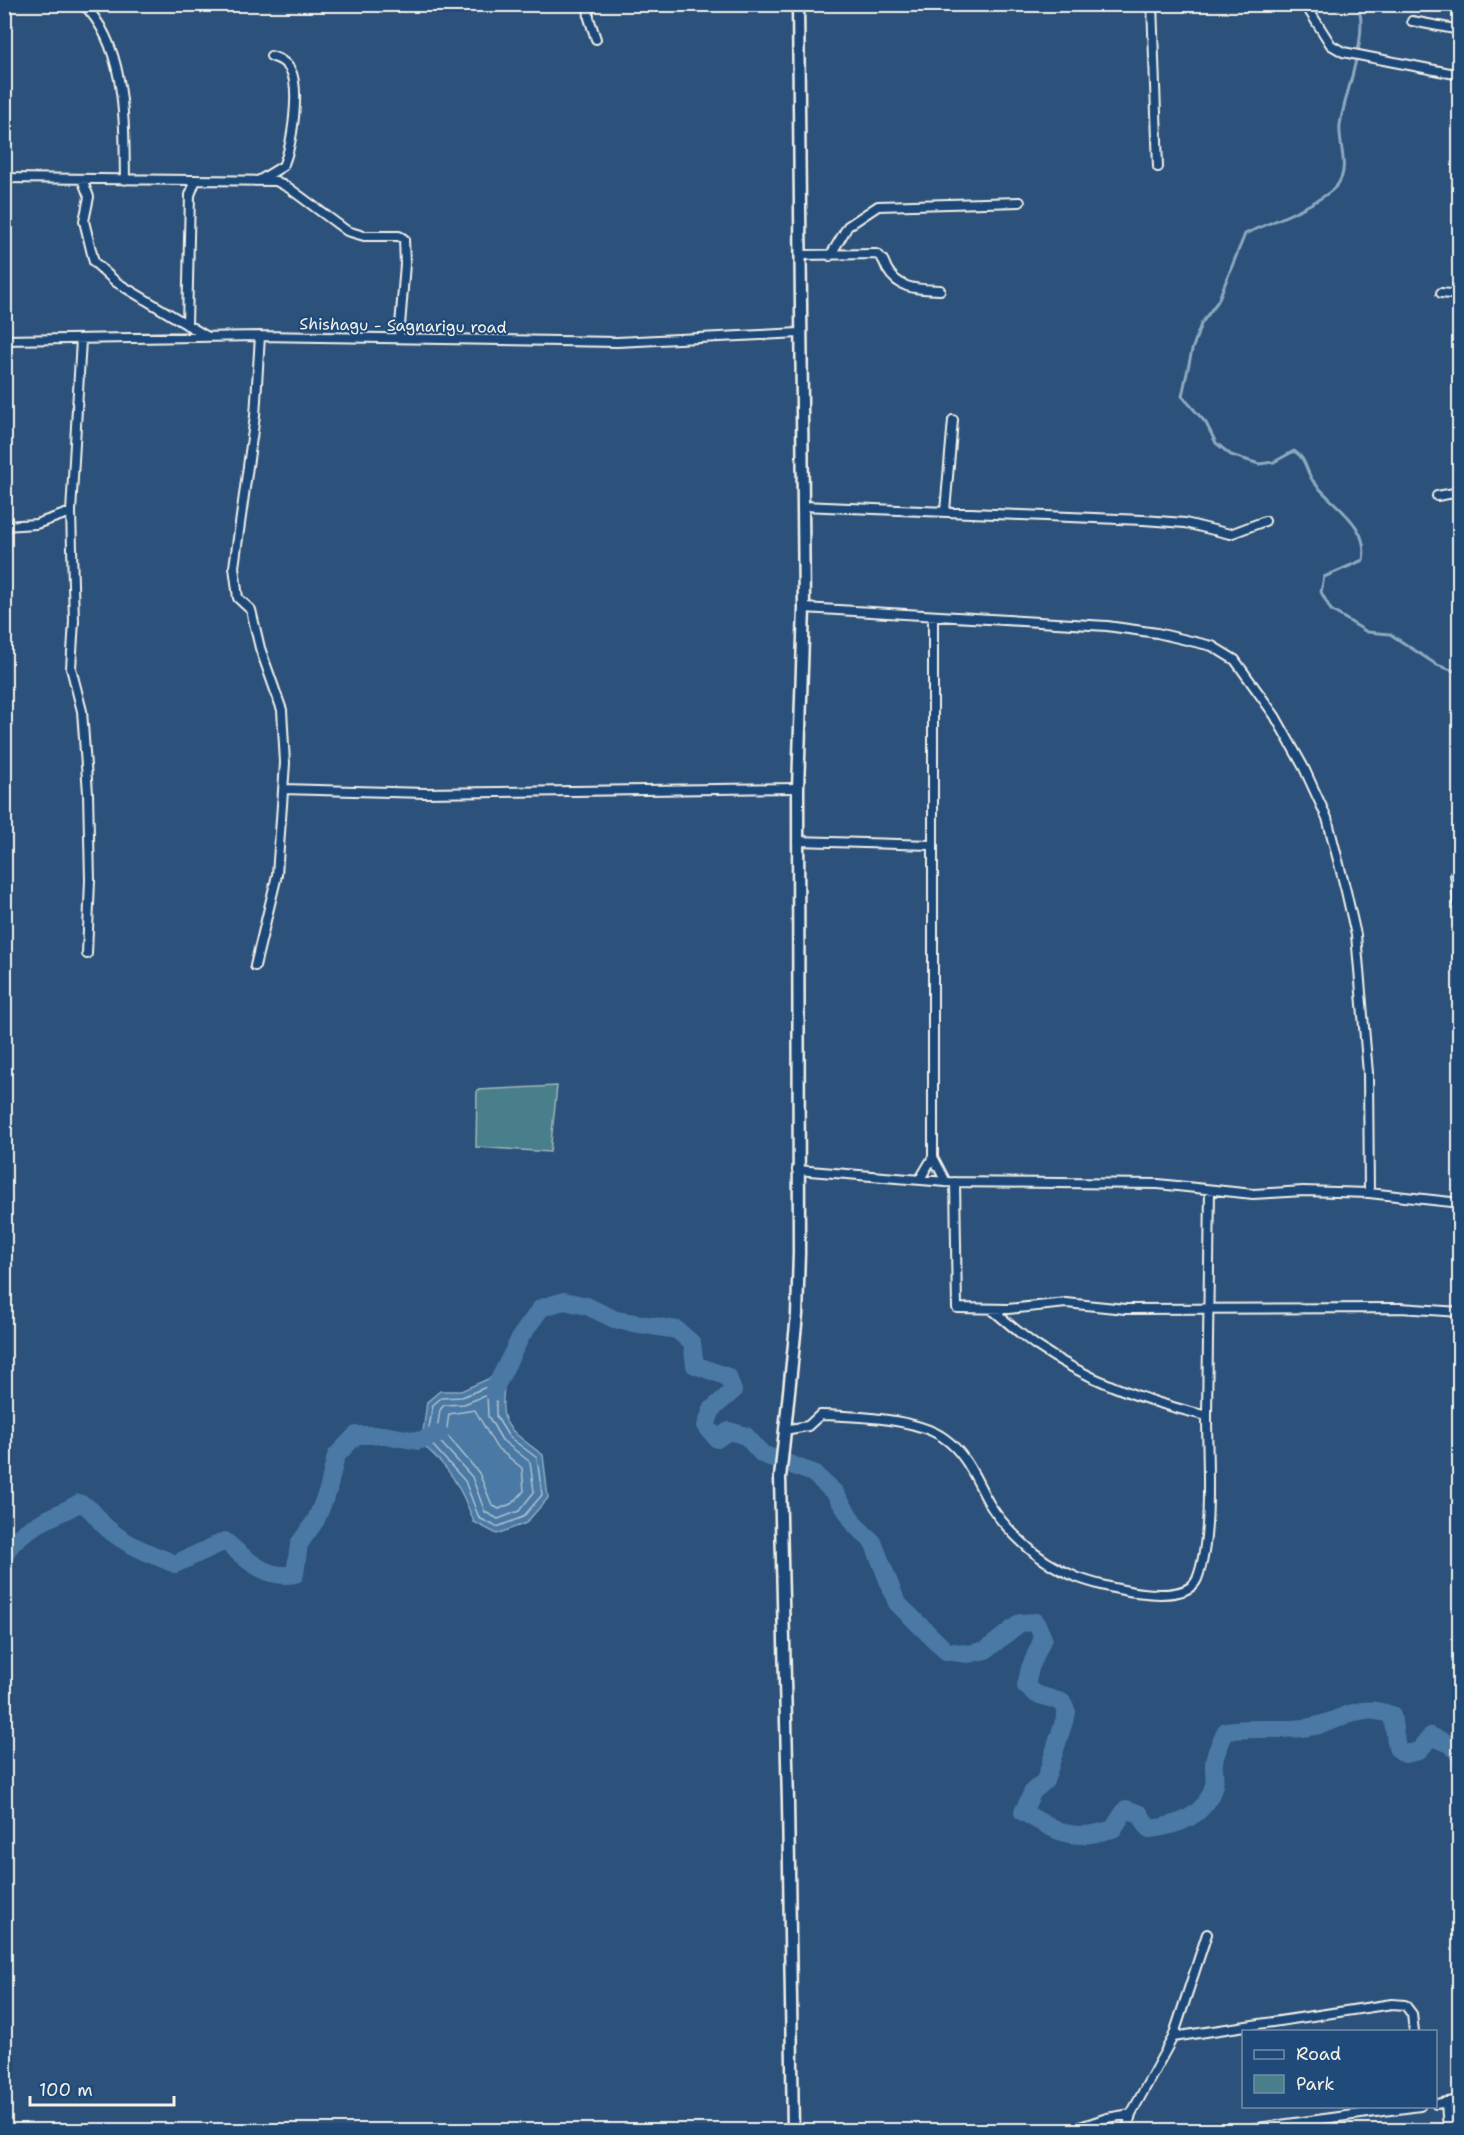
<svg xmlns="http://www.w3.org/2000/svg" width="1464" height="2135" font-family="'Shantell Sans',sans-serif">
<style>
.green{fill:#4a7e8b;stroke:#9fb8ba;stroke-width:1.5}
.water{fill:#4879a4;stroke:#8da9bf;stroke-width:1.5}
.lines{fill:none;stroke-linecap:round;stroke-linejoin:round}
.shore{stroke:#afc1cd;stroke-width:1.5}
.stream{stroke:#8da9bf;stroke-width:3}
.river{stroke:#4879a4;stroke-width:18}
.street-casing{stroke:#f4f1e8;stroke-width:12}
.secondary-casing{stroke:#f4f1e8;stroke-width:15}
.street{stroke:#1f4a7a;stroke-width:8}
.secondary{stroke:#1f4a7a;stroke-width:10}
.labels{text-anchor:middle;stroke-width:4.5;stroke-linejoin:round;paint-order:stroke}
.street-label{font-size:16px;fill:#f4f1e8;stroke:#1f4a7a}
</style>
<rect width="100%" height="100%" fill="#2c517b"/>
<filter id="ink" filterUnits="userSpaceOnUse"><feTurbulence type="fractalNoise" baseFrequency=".0167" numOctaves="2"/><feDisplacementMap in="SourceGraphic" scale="12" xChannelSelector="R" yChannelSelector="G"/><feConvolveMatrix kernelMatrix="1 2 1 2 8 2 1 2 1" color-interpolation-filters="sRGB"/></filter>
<g filter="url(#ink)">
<path class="green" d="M557 1086 550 1152 476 1147 477 1090Z"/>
<path class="water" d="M506 1371C499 1424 500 1423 543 1455L548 1498 526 1523 497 1534 474 1522C460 1485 450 1467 418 1441L423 1432 427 1402 440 1391H461Z"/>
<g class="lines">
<path class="shore" d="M496 1383V1416L509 1437 537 1458 542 1495 523 1517 497 1527 479 1518 465 1481 427 1439 433 1405 441 1398 462 1397Z
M487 1395 488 1416 502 1440 530 1462 534 1492 519 1511 498 1519 485 1512 472 1477 436 1437 440 1410 444 1405 464 1404Z
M475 1410 496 1447 522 1468 524 1491 513 1503 499 1509 492 1505 479 1473 446 1434 449 1414Z"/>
<path class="stream" d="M1357 4C1371 30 1344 96 1340 125 1338 144 1350 167 1338 184 1325 202 1267 224 1245 234L1218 301 1201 324 1192 350 1182 396 1206 423 1216 443 1231 455 1259 464 1274 462 1294 451C1307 459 1305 470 1313 481 1332 506 1370 524 1363 560L1324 577 1321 592 1331 610 1367 632 1390 634 1437 665 1460 673"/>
<path class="river" d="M493 1392 521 1336 541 1308 564 1301 587 1306 616 1320 677 1330 692 1343 695 1365 728 1377 733 1391 712 1409 706 1426 717 1439 729 1431 746 1436 762 1454 813 1473 835 1493 856 1526 873 1542 897 1603 946 1651 968 1654 986 1650 1020 1623 1036 1622 1043 1638 1030 1668 1026 1686 1036 1694 1062 1702 1067 1712 1045 1781 1033 1791 1023 1812C1060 1833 1070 1842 1113 1829L1126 1809 1140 1814 1149 1829C1178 1826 1206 1816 1214 1785 1216 1776 1212 1766 1215 1757 1218 1748 1222 1739 1226 1731 1254 1726 1282 1732 1310 1727 1345 1721 1354 1702 1392 1715L1397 1748 1405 1754 1419 1751 1431 1736 1452 1745 1460 1757
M4 1556C17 1528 54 1518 79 1503 94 1508 96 1519 107 1528 126 1545 152 1554 175 1564L225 1541C246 1559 266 1580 295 1574L299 1544 316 1520 328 1490 336 1456 356 1435H384L418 1441 440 1434"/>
<defs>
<path id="street" d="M83 4C127 47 124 122 125 180
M588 4 589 18 596 39
M1152 4 1158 167
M1305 4 1331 45 1343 52 1460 75
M1412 21 1460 30
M4 178 276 181 289 188 347 231 364 236H399L404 239 405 264 399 338
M82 179 89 197 84 221 94 262 116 282 206 336
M260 180 283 166C292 146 301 88 290 69 285 61 279 59 271 56
M800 255 876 254C883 257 884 262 887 269 899 290 918 289 940 290
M830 256 848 226 878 206 1020 202
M1441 293 1460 295
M187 325 190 195 195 182
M4 340 260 336 617 342 800 333
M81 340 71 512 74 621 71 668 82 711 88 793 90 880 87 954
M1437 496 1460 492
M802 506 1143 520 1185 523 1230 534 1265 521
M945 511 953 420
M4 526 36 524 71 512
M804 608 1107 626 1157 633 1212 646 1235 660 1275 716 1304 768 1327 818 1346 891 1356 935 1368 1073 1369 1193
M933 617V1157L946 1182
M283 789 425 793 798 788
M797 841 931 845
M1455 874 1460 918
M255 966 277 875 285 763 282 710 260 648 251 610 238 598 234 567 255 416 260 336
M797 1170 946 1182 1158 1184 1253 1194 1303 1191 1369 1193 1460 1203
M920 1179 933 1157
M955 1182 957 1308 1008 1309 1066 1303 1125 1309 1400 1308 1460 1312
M1207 1416 1210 1190
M784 1430 808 1426 820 1415C853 1416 917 1418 944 1438 968 1455 976 1481 990 1505 999 1519 1011 1532 1023 1543 1038 1558 1057 1569 1076 1577 1099 1586 1184 1609 1197 1579 1213 1539 1207 1459 1207 1416 1148 1402 1088 1381 1037 1346 1021 1335 1006 1321 991 1309
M1173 2037 1392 2004 1405 2005 1412 2014 1414 2032
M1446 2102 1448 2130
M1436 2104 1460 2100
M1071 2130 1107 2118 1131 2114
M1127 2130 1131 2114 1173 2037 1207 1934
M1243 2130 1420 2106"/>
<path id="secondary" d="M793 2130 788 1802 780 1478 797 1315 799 1253 798 788 804 608 798 4"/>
</defs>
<use href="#street" class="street-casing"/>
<use href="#secondary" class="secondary-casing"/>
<use href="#street" class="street"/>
<use href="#secondary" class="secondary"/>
</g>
</g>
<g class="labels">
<g class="street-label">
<text transform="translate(403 325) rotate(1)" y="6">Shishagu - Sagnarigu road</text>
</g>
</g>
<rect width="1464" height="2135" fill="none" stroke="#1f4a7a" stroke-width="24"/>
<rect x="12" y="12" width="1440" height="2111" fill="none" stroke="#f4f1e8" stroke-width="2" filter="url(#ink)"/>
<rect x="1242" y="2030" width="195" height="78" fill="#1f4a7a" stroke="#748da6" stroke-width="1.5"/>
<rect x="1254" y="2050" width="30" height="9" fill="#1f4a7a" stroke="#748da6" stroke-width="1.5"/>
<text x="1296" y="2060" font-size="18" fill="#f4f1e8">Road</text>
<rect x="1254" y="2075" width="30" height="18" fill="#4a7e8b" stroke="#748da6" stroke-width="1.5"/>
<text x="1296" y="2090" font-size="18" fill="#f4f1e8">Park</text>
<path d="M30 2096v9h144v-9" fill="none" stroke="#f4f1e8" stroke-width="3"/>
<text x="39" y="2096" font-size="18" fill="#f4f1e8" stroke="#1f4a7a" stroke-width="4.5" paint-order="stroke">100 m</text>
</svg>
